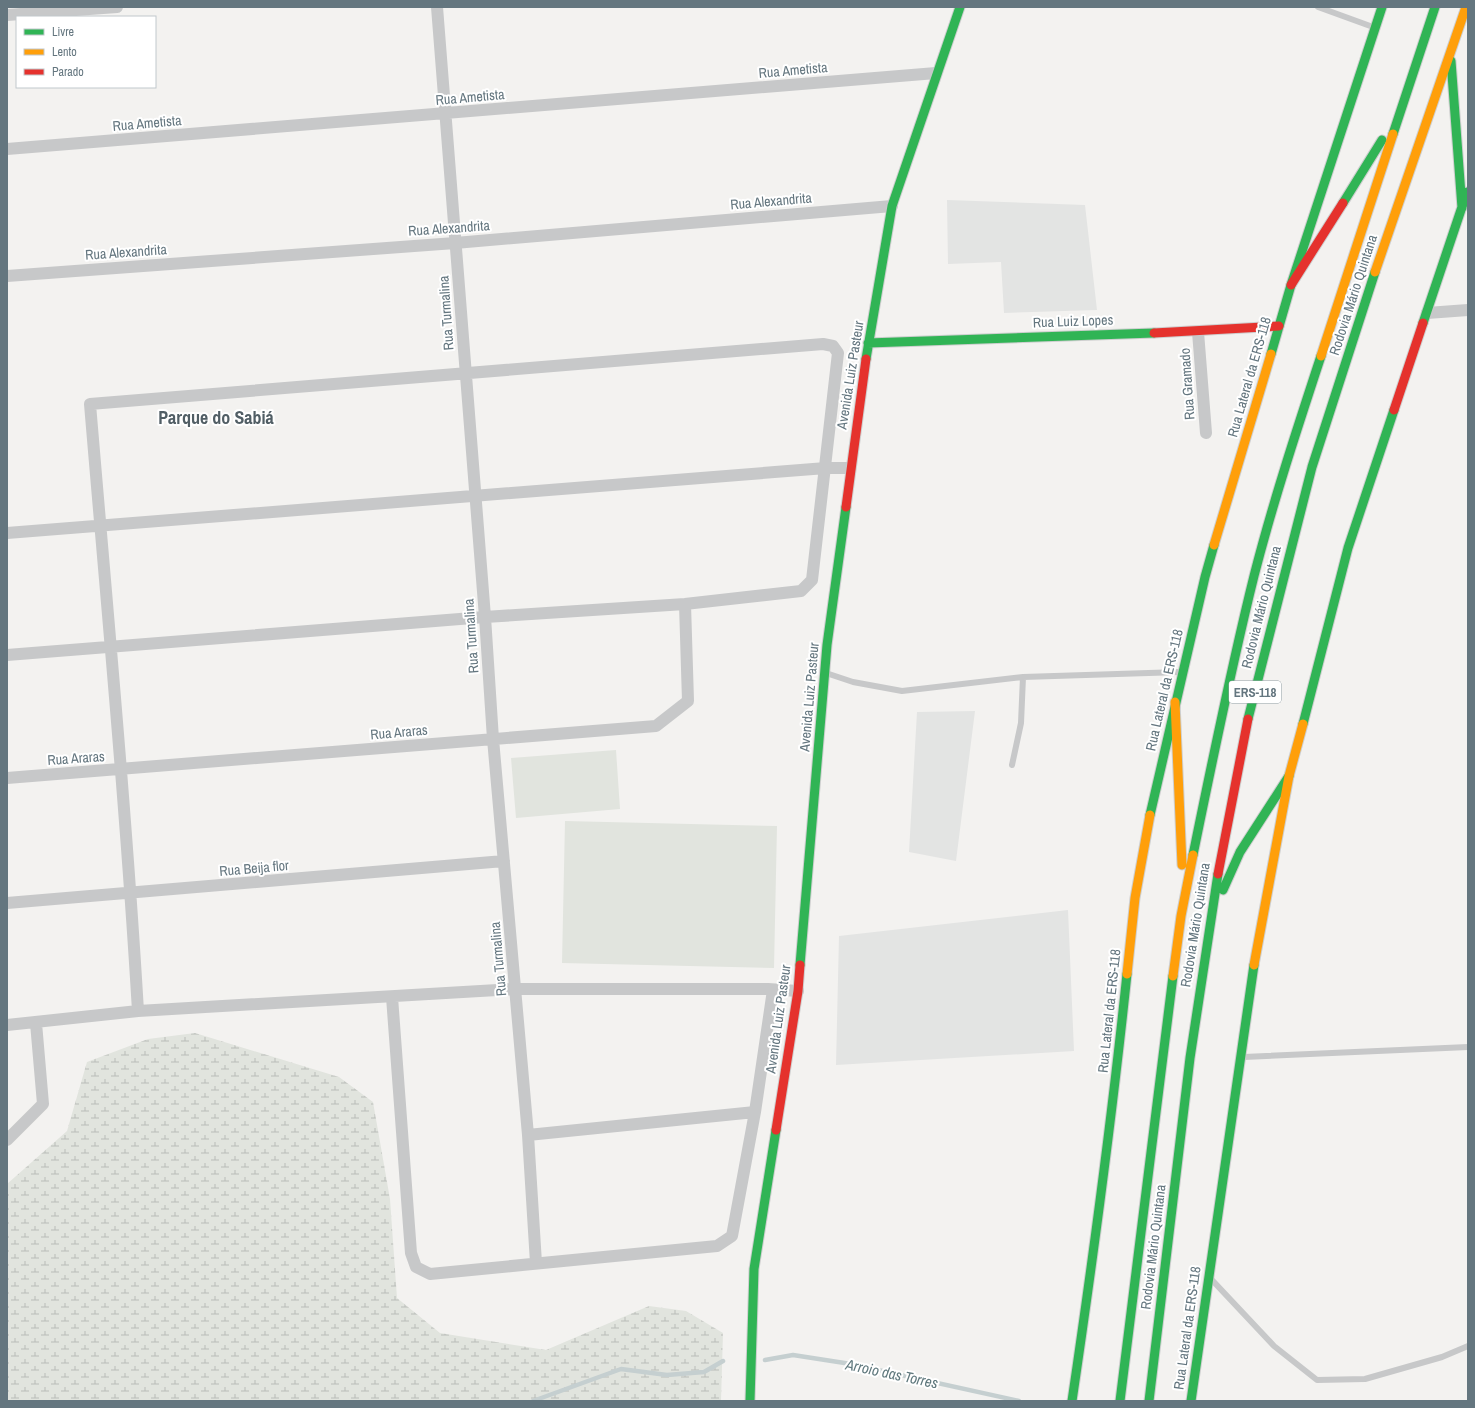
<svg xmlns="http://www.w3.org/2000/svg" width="1475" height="1408" font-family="'Archivo Narrow',sans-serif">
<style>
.built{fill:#e3e4e3}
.grass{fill:#e1e4de}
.wetland{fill:url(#wetland-marsh)}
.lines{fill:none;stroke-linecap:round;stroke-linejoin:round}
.stream{stroke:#c5cfd0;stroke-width:4.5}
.fast-casing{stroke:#cecfcf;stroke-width:11}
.slow-casing{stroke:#cecfcf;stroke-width:11}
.jam-casing{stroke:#cecfcf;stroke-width:11}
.lane{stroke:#c7c8c9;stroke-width:6}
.street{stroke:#c7c8c9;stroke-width:12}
.fast{stroke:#30b455;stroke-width:9}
.slow{stroke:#ff9f0a;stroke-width:9}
.jam{stroke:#e5322d;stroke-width:9}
.labels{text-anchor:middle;stroke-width:4;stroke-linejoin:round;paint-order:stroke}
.shield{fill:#fff;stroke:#929fa5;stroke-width:1}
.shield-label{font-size:13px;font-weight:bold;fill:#64767f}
.street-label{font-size:14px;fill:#64767f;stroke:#fff}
.water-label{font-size:15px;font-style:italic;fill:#5f787d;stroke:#fff}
.district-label{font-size:18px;font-weight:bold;fill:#515e65;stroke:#fff}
</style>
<defs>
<pattern id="wetland-marsh" width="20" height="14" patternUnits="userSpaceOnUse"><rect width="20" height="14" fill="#e1e4de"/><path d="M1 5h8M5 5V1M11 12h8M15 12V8" fill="none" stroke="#babdb9"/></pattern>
</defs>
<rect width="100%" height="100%" fill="#f3f2f0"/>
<path class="built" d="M947 200 1085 205 1097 310 1004 313 1001 262 948 264Z
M975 711 956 861 909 852 917 712Z
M1068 910 1074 1051 836 1065 839 936Z"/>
<path class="grass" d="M616 750 620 809 516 818 511 758Z
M565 821 777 826 774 968 562 963Z"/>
<path class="wetland" d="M195 1033 339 1077 373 1102 390 1199 397 1298 440 1333 546 1350 649 1306 686 1311 723 1333 721 1401H7V1184L67 1131 87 1062 148 1039Z"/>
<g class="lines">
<path class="stream" d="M765 1360 793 1355 851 1364 1019 1401
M533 1401 621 1369 667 1375 704 1372 723 1361"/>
<defs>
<path id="fast" d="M1451 61 1462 208
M1393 134 1435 7
M1343 203 1382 140
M1423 323 1467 192
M868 343 1154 333
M1271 354 1291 285 1382 7
M866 359 892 206 960 7
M1248 719 1312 467 1375 272
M1303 724 1348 548 1394 410
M1150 815 1205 577 1214 545
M1193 855C1212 762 1231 668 1254 576 1273 502 1297 429 1321 356
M1223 890 1240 852 1289 776
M800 965 827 645 846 507
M750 1401 754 1269 776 1130
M1072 1401C1093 1259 1112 1117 1127 974
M1120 1401 1173 976
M1149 1401 1190 1058 1218 874
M1191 1401 1254 965"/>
<path id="slow" d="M1375 272 1466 7
M1321 356 1393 134
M1214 545 1271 354
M1175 702 1182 865
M1254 965 1289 776 1303 724
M1127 974 1135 898 1150 815
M1173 976 1181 916 1193 855"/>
<path id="jam" d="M1291 285 1343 203
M1154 333 1279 326
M1394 410 1423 323
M846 507 866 359
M1218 874 1248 719
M776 1130 798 991 800 965"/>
</defs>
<use href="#fast" class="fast-casing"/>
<use href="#slow" class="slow-casing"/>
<use href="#jam" class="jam-casing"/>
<path class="lane" d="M1318 7 1373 27
M826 673 853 682 902 691 1023 677 1180 672
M1012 765 1021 723 1023 677
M1244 1057 1468 1047
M1212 1280 1274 1346 1317 1380 1365 1379 1442 1357 1468 1346"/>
<path class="street" d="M437 7 485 617 493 739 528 1135 536 1263
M7 15 117 7
M7 149 936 73
M7 276 455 243 892 206
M1427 313 1468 310
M1198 332 1206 433
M7 533 826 468H850
M7 655 485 617 685 604 801 591 812 580 838 353 833 346 823 344 90 404C107 607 126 809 138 1011
M7 778 656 726 688 701 685 604
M7 903 504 861
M392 997 411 1253 416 1267 430 1274 717 1246 732 1236 755 1112 773 990
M7 1025 138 1011 515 989H768L798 991
M528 1135 755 1112
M7 1140 43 1104 36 1023"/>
<use href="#fast" class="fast"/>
<use href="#slow" class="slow"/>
<use href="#jam" class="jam"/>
</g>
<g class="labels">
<rect class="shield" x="1229" y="681" width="52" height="22" rx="3"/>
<g class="shield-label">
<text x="1255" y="697">ERS-118</text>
</g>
<g class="street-label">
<text transform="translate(793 70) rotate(-5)" y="5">Rua Ametista</text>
<text transform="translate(470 97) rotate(-5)" y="5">Rua Ametista</text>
<text transform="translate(147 123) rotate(-5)" y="5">Rua Ametista</text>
<text transform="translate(771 201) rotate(-5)" y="5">Rua Alexandrita</text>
<text transform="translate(449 228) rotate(-4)" y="5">Rua Alexandrita</text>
<text transform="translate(126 252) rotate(-4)" y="5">Rua Alexandrita</text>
<text transform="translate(1353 295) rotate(-72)" y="5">Rodovia Mário Quintana</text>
<text transform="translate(446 313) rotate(-94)" y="5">Rua Turmalina</text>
<text transform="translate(1073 321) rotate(-2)" y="5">Rua Luiz Lopes</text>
<text transform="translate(850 375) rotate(-81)" y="5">Avenida Luiz Pasteur</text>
<text transform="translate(1249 377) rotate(-74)" y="5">Rua Lateral da ERS-118</text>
<text transform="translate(1187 384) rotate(-94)" y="5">Rua Gramado</text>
<text transform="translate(1261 607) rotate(-76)" y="5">Rodovia Mário Quintana</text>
<text transform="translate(471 636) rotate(-94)" y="5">Rua Turmalina</text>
<text transform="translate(1164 690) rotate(-77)" y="5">Rua Lateral da ERS-118</text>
<text transform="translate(809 697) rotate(-85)" y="5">Avenida Luiz Pasteur</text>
<text transform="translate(399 732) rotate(-5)" y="5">Rua Araras</text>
<text transform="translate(76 758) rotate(-4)" y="5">Rua Araras</text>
<text transform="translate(254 868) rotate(-5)" y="5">Rua Beija flor</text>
<text transform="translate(1195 925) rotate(-81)" y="5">Rodovia Mário Quintana</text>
<text transform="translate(498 959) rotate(-95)" y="5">Rua Turmalina</text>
<text transform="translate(1109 1011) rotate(-84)" y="5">Rua Lateral da ERS-118</text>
<text transform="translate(778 1019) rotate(-82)" y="5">Avenida Luiz Pasteur</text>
<text transform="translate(1153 1247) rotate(-83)" y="5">Rodovia Mário Quintana</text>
<text transform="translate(1187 1328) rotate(-82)" y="5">Rua Lateral da ERS-118</text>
</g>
<g class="water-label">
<text transform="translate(892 1374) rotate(12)" y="5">Arroio das Torres</text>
</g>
<g class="district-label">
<text x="216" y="424">Parque do Sabiá</text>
</g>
</g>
<rect width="1475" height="1408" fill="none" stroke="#64767f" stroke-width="16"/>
<rect x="16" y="16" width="140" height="72" fill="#ffffff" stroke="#c1c8cc"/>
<rect x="24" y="29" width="20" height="6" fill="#30b455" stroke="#c1c8cc"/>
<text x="52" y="36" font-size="12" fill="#64767f">Livre</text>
<rect x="24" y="49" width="20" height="6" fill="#ff9f0a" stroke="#c1c8cc"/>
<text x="52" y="56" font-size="12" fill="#64767f">Lento</text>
<rect x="24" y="69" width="20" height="6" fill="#e5322d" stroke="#c1c8cc"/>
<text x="52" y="76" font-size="12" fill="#64767f">Parado</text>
</svg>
